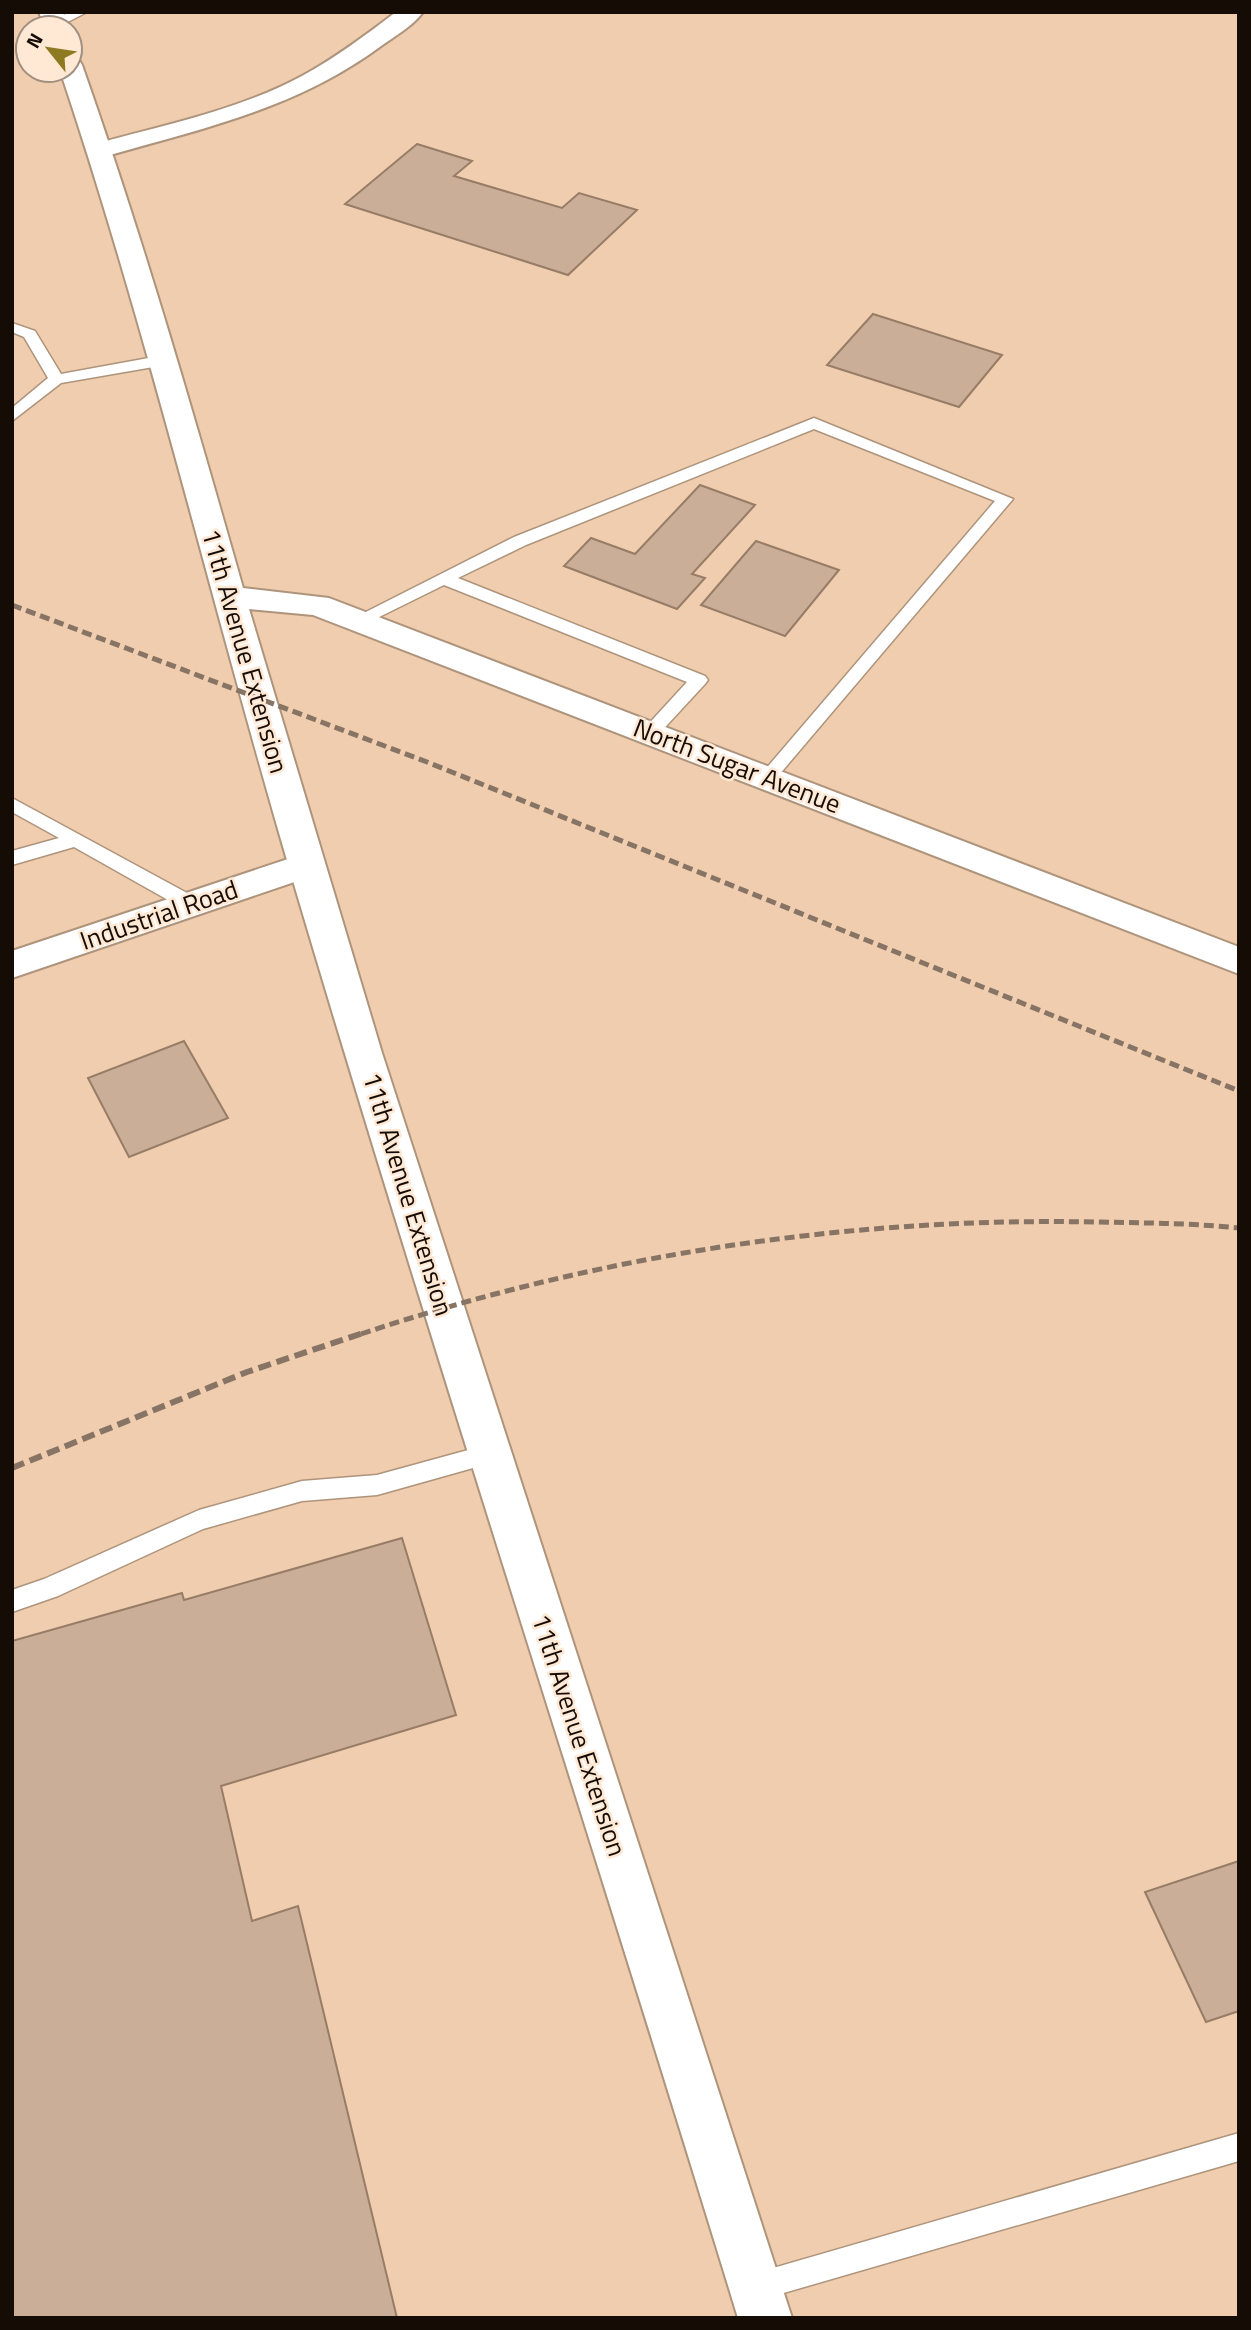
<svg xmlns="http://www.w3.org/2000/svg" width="1251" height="2330" font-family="'Titillium Web',sans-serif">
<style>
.built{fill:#efcdae;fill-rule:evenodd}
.building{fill:#cbae97;stroke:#977c66;stroke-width:2}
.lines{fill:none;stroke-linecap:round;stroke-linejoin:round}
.service-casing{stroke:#ae947c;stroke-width:3}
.minor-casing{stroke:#ae947c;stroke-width:4}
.tertiary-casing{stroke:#ae947c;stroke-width:4}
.service{fill:#fff;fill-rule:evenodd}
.minor{fill:#fff;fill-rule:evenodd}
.tertiary{fill:#fff;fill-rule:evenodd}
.rail-far1{stroke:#877464;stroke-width:5;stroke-dasharray:10 5;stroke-linecap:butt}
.rail{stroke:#877464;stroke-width:6;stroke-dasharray:13 6;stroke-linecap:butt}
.labels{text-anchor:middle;stroke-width:5;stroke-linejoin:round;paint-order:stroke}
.street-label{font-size:26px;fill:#150c05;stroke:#ffe8d4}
</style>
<rect width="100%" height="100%" fill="#f6dac1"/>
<path class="built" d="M12 12H1239V2318H12ZM28 28H70V70H28Z"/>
<path class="building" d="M417 144 472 161 454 176 562 208 579 193 637 210 568 275 345 204Z
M873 314 1002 355 959 407 827 365Z
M700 485 755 505 692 574 705 578 677 609 564 566 591 538 635 554Z
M756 541 839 570 785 636 701 605Z
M184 1041 228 1118 129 1157 88 1078Z
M402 1538 456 1715 221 1786 252 1921 298 1906 397 2318H12V1641L182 1593 184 1600Z
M1239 1861V2011L1206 2022 1145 1892Z"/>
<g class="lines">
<defs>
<path id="service" d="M69 12H87L60 26 49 23Z
M12 323 35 331 61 374 165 355 173 360 165 365 61 383 12 421V408L48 378 24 337 12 332Z
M814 418 1013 499 773 782H761L758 778 995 501 814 429 526 545 458 578 705 676 708 680 705 684 656 737 650 739 641 733 644 729 687 682 444 585 365 624H353L350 620 514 537Z
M12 798 198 899 201 904 198 909H184L74 847 12 865V851L59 838 12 812Z
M490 1444 498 1447 502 1454 498 1461 377 1495 302 1501 203 1529 58 1596 12 1612V1590L44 1579 199 1510 302 1481 377 1475Z
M1239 2133V2161L756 2301 746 2297 742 2287 746 2277 756 2273Z"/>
<path id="minor" d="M396 12H423C413 26 395 36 381 46 299 107 206 128 110 155H92L88 150 92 145C163 125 237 111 302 76 335 58 366 35 396 12Z
M306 853 318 856 323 865 318 874 12 978V951Z"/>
<path id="tertiary" d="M39 12H63L69 28H45Z
M70 58 79 60 82 65C143 238 193 412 243 588L329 598 1239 947V974L313 615 249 609 382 1053 792 2318H738C591 1836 434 1357 291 874 212 606 149 336 60 70H70Z"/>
</defs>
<use href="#service" class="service-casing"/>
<use href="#minor" class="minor-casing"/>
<use href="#tertiary" class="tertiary-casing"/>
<use href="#service" class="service"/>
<use href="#minor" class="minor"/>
<use href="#tertiary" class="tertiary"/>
<path class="rail-far1" d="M12 605 427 762 1239 1091
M361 1334C598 1255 847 1217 1096 1222 1144 1223 1191 1223 1239 1228"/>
<path class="rail" d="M12 1468 247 1372 366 1332"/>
</g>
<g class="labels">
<g class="street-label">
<text transform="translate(245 651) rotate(74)" y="9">11th Avenue Extension</text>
<text transform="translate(737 766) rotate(21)" y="9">North Sugar Avenue</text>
<text transform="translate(159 915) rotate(-19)" y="9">Industrial Road</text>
<text transform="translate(408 1194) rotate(73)" y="9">11th Avenue Extension</text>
<text transform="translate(579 1735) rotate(72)" y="9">11th Avenue Extension</text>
</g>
</g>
<rect width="1251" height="2330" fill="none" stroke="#150c05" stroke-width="28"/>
<g transform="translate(49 49) rotate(300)"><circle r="33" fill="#ffe8d4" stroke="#a19081" stroke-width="2"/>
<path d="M0-5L12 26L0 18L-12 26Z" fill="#8e7b21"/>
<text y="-10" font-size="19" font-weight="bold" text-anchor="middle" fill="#150c05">N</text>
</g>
</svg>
